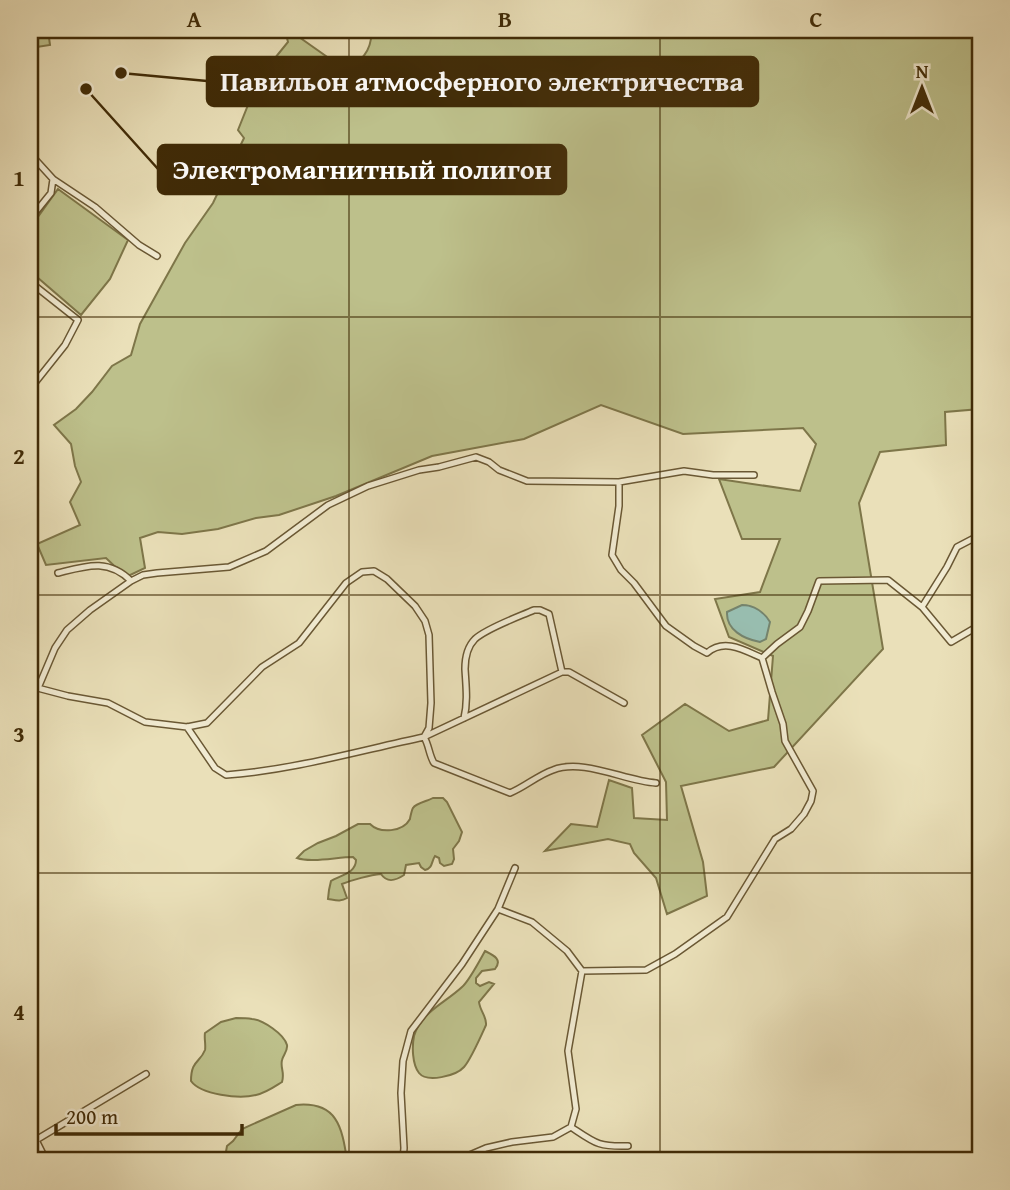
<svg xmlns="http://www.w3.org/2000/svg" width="1010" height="1190" font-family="'Gentium Book Plus',serif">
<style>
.green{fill:#bdc08b;stroke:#7e7649;stroke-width:2}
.water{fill:#98bdaf;stroke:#75836c;stroke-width:2}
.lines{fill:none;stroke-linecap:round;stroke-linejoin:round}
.minor-casing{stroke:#6a5834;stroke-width:8}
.minor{stroke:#f1ebd2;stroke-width:5}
.grid{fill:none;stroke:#402b07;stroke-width:2;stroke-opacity:0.55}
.leader{fill:none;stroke:#402b07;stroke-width:2.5}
.callout-dot{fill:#402b07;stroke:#f1ebd2;stroke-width:2.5}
.callout{fill:#402b07;stroke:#402b07;stroke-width:2.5}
.callout-label{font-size:28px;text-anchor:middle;font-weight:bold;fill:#fff}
.neatline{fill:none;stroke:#402b07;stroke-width:2.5}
.grid-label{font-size:23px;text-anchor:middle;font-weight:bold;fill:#402b07}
</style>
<rect width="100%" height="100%" fill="#eae0b9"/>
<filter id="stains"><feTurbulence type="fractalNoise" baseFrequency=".00286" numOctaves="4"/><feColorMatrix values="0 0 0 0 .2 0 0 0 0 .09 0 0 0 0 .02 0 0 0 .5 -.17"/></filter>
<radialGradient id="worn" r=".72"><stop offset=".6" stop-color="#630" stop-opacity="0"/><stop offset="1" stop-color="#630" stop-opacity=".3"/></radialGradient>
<path class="green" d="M30 30H48L50 45 30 48Z
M285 30H289L340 66V68C362 64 371 52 372 30H980V409L945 412 946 445 880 452 859 503 883 649 774 767 681 786 703 862 707 896 667 914 656 878 634 853 630 844 608 839 545 851 571 824 597 827 609 780 632 788 634 818 667 820 666 782 642 735 685 704 729 731 768 720 773 656 729 637 715 599 760 592 780 539H742L719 479 800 491 816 444 803 428 683 434 601 405 524 439 432 456 336 496 279 515 256 518 218 529 182 534 158 532 140 538 145 568 126 577 106 558 46 565 37 544 80 525 70 502 81 482 75 466 71 444 54 425 76 409 92 392 112 366 131 355 140 324 185 243 213 203 244 138 238 130 258 80 273 74 275 58 288 42Z
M58 189 128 240 110 279 81 315 30 271V228Z
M433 798H443L447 802 462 832 459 841 453 849 454 859 452 864 444 866 440 863 439 858 435 856C431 862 433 868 425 870L421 867 419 863 406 865 404 875C395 881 387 883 381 874 370 875 352 880 342 884L347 898C341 902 335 900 328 899L329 890 331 881C341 875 356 873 356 860L353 857C337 857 311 863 297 858L304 851 318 843 336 836 358 824H370C380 834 403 832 410 819 410 818 412 809 413 808 416 803 428 801 433 798Z
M485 951C493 955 503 959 495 969L482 971 476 978V983L480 986 489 982 494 984 479 1002C480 1011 487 1017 486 1025 481 1036 471 1059 464 1067 456 1076 427 1083 419 1073 412 1064 412 1046 414 1036 421 1012 445 1003 462 987 469 981 480 960 485 951Z
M236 1018C241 1018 247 1018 252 1019 263 1020 284 1034 287 1045 288 1051 283 1055 282 1060 280 1068 285 1072 282 1082 274 1087 266 1093 256 1095 239 1099 201 1095 191 1081 191 1060 200 1063 205 1050 206 1045 204 1038 205 1033L221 1022Z
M296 1105C337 1101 342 1127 347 1160H229L225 1157 227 1146 233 1141 242 1129Z
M527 1155 551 1157 550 1160H484L499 1157Z"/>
<path class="water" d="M742 605C754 605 764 612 770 622L766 639 760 642C744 639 726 630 727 612Z"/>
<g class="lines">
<defs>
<path id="minor" d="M30 142 33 157 53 179 95 207 139 245 157 256
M30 219 51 193 53 179
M30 282 78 320 65 345 30 389
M619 482 684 471 713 475H754
M58 573C86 566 108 558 131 581
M922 607 947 567 957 547 980 535
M762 658 777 644 800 627 808 611 819 581 888 580 922 607 951 642 980 625
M30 686 68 696 108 703 145 722 187 727 207 723 262 667 299 643 346 583 362 572 374 571 387 579 415 606 425 621 429 635 431 703 429 728 424 737C358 751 293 770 226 775L215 768 187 727
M38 688 55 648 67 630 90 610 131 581 143 575 157 573 229 567 266 551 328 505 368 486 419 470 439 467 476 457 489 462 499 470 527 481 619 482V506L612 555 621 570 634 583 666 626 694 646 707 653C724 638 744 650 762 658
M624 703 569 672H562L424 737C429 745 429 755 434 763L510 793C525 787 538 775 553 770 583 758 625 781 656 783
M464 718C468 702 466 686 465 669 465 658 467 647 475 639 487 628 518 617 534 610H540L549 614 562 672
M498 909 532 922 567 951 582 971 646 970 675 954 727 917 775 839 791 829 804 814 811 801 813 791 785 741 783 724 772 692 762 658
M571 1127C595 1143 598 1147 628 1146
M30 1132 36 1140 46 1160
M36 1140 146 1074
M403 1160 404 1148 401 1093 403 1061 411 1031 462 964 498 909 515 868
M458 1160 486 1148 512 1142 553 1137 571 1127 576 1109 568 1051 582 971"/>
</defs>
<use href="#minor" class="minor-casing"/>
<use href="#minor" class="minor"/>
</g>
<path class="grid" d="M349 30V1160M660 30V1160M30 317H980M30 595H980M30 873H980"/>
<path class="leader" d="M121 73L207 81M86 89L158 169"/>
<g class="callout-dot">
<circle cx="121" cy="73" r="7"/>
<circle cx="86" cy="89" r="7"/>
</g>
<g class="callout">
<rect x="207" y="57" width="551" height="49" rx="7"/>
<rect x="158" y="145" width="408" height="49" rx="7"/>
</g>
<g class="callout-label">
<text x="482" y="91">Павильон атмосферного электричества</text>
<text x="362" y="179">Электромагнитный полигон</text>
</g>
<rect width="1010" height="1190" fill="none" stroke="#eae0b9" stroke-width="77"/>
<g transform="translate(922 88)" stroke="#f1ebd2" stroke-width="5" paint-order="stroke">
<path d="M0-5L12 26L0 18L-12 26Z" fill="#402b07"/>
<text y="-10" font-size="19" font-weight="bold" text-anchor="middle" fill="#402b07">N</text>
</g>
<path d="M56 1124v10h186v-10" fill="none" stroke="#402b07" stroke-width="3.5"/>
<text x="66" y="1124" font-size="21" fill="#402b07" stroke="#f1ebd2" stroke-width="5" paint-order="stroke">200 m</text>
<rect x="38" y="38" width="934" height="1114" class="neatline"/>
<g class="grid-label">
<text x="194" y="27">A</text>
<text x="505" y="27">B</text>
<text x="816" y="27">C</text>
<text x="19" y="186">1</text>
<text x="19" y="464">2</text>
<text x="19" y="742">3</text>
<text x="19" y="1020">4</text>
</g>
<rect width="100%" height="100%" filter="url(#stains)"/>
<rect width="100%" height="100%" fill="url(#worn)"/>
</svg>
